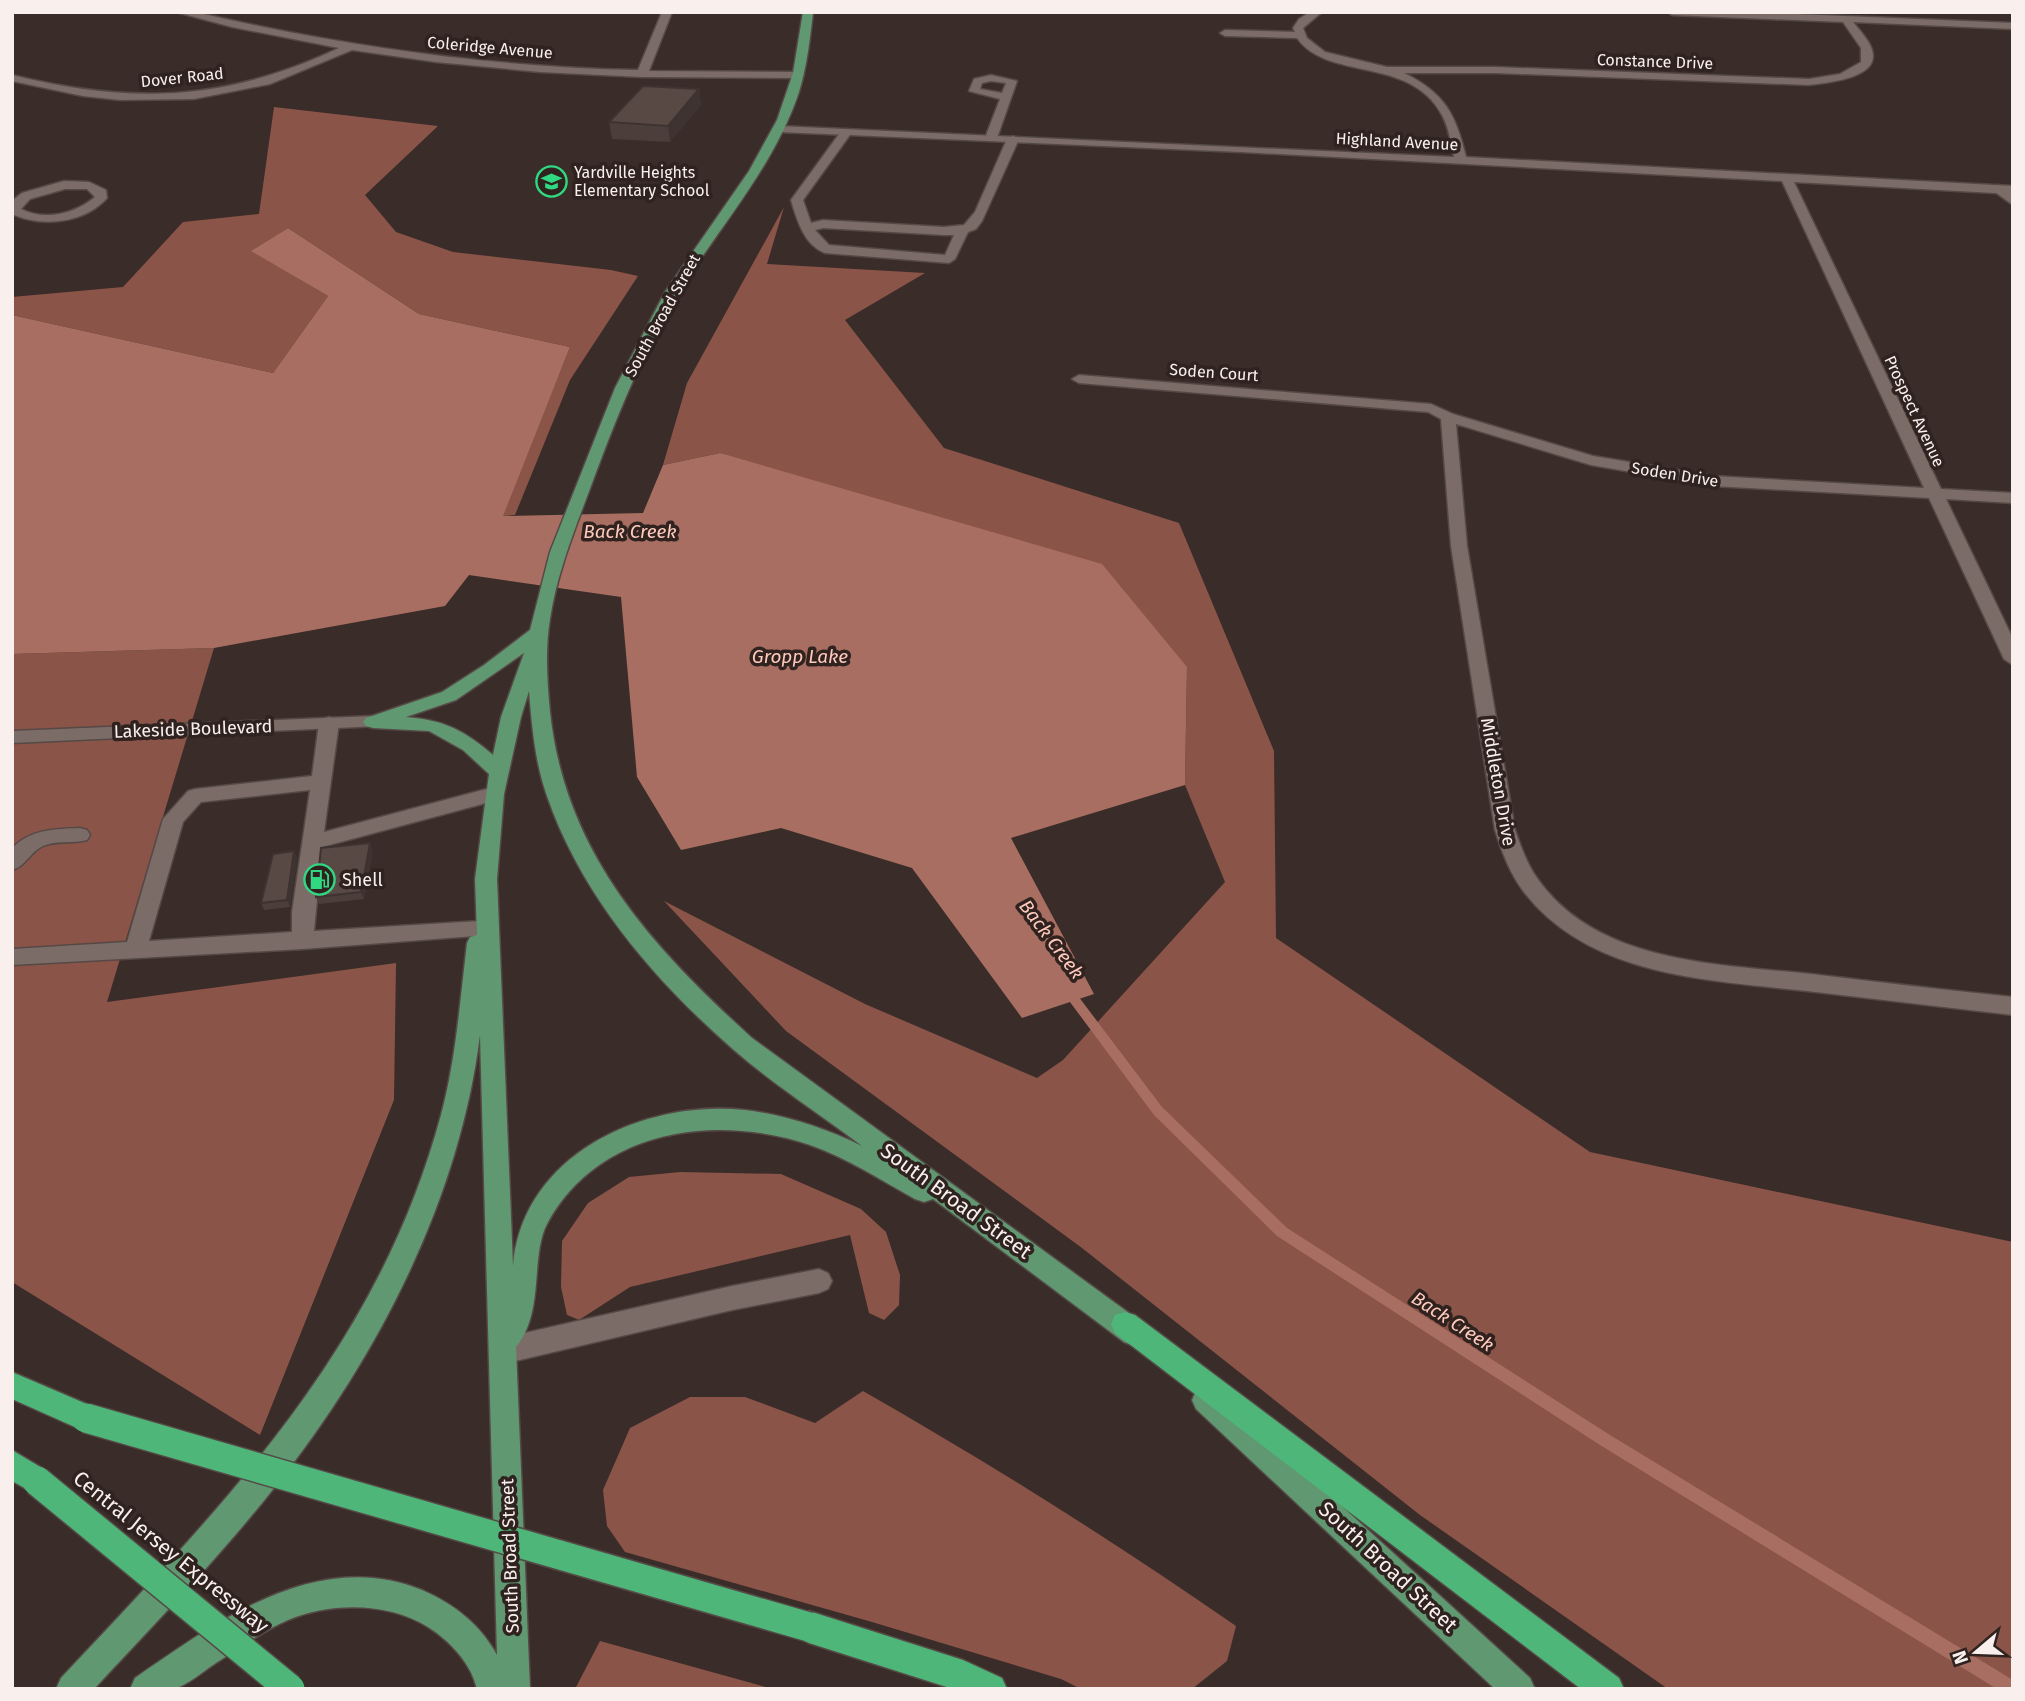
<svg xmlns="http://www.w3.org/2000/svg" width="2025" height="1701" font-family="'Fira Sans',sans-serif">
<style>
.forest{fill:#8b5448}
.water{fill:#a86e61}
.lines{fill:none;stroke-linecap:round;stroke-linejoin:round}
.stream{fill:#a86e61;fill-rule:evenodd}
.service-casing{stroke:#554946;stroke-width:3}
.minor-casing{stroke:#554946;stroke-width:3}
.primary-casing{stroke:#554946;stroke-width:3}
.motorway-casing{stroke:#554946;stroke-width:3}
.service{fill:#7c6c68;fill-rule:evenodd}
.minor{fill:#7c6c68;fill-rule:evenodd}
.primary{fill:#609872;fill-rule:evenodd}
.motorway{fill:#4eb679;fill-rule:evenodd}
.motorway-bridge-casing{stroke:#554946;stroke-width:32;stroke-linecap:butt}
.motorway-bridge{stroke:#4eb679;stroke-width:29}
.wall{fill:#4c3f3b}
.shaded-wall{fill:#3e3330}
.building{fill:#584945;stroke:#3e3330;stroke-width:2}
.labels{text-anchor:middle;stroke-width:7;stroke-linejoin:round;paint-order:stroke}
.far-street-label{font-size:16px;fill:#f9f0ee;stroke:#2f221f}
.far-poi-label{font-size:16px;fill:#f9f0ee;stroke:#2f221f;text-anchor:start}
.street-label{font-size:18px;fill:#f9f0ee;stroke:#2f221f}
.poi-label{font-size:18px;fill:#f9f0ee;stroke:#2f221f;text-anchor:start}
.water-label{font-size:19px;font-style:italic;fill:#ffcabc;stroke:#2f221f}
.near-street-label{font-size:21px;fill:#f9f0ee;stroke:#2f221f}
</style>
<rect width="100%" height="100%" fill="#3a2c29"/>
<path class="forest" d="M274 107 438 126 365 195 396 232 453 252 611 270 638 276 570 380 515 515 502 516 570 347 419 314 288 228 252 251 328 296 273 373 12 315V297L123 287 183 222 259 214Z
M784 207 767 264 925 273 845 320 944 448 1179 523 1274 751 1276 938 1590 1152 2013 1242V1689H1668L1420 1515 1082 1248 786 1031 664 901 865 1004 1037 1078 1063 1060 1225 882 1185 785 1187 667 720 453 663 465 687 383Z
M214 648 107 1002 396 963 394 1100 260 1435 12 1282V654Z
M680 1172 781 1174 861 1209 886 1232 900 1275 899 1305 884 1320 869 1313 850 1235 630 1287 579 1320 567 1315 561 1287 562 1241 588 1203 629 1177Z
M863 1391C991 1464 1115 1542 1236 1626L1227 1661 1192 1689H1081L1061 1679 872 1622 625 1552 607 1526 603 1490 630 1428 690 1397H745L815 1423Z
M600 1641 773 1689H575Z"/>
<path class="water" d="M288 228 419 314 570 347 503 516 643 513 663 465 720 453 1102 564 1187 667 1185 785 1011 838 1094 994 1022 1018 912 868 781 828 681 850 637 777 621 597 469 575 445 606 214 648 12 654V315L273 373 328 296 251 251Z"/>
<g class="lines">
<path class="stream" d="M1068 987 1072 988 1162 1107 1287 1228 1610 1435 2013 1680V1689H1997L1600 1445 1277 1236 1154 1115 1064 994 1062 991 1064 988Z"/>
<defs>
<path id="service" d="M991 75 1017 81 997 138 991 141 985 138 1000 99 969 91 974 79ZM991 81 1006 83 1002 93 980 89 982 83Z
M846 129 852 132 803 200 811 223 823 220 944 227 964 225 975 212 1007 139 1013 136 1019 139 982 221 976 229 968 232 955 259 949 263 825 253C804 245 797 220 791 200L842 130ZM823 228 944 235H954L945 255 829 245 815 230Z
M1999 185 2013 195V205L1995 192 1993 189Z
M329 717 336 719 339 723 324 832 494 787 501 789 504 794 501 799 322 847 314 931 480 921 488 923 491 929 488 935 303 949 12 965V949L127 942 163 819 188 791 195 789 312 776 319 723 322 719ZM310 790 292 912V932L149 941 183 822 201 802Z
M80 828 87 830 90 835 87 840C73 844 56 840 43 846 30 852 25 867 12 870V848C31 829 55 829 80 828Z
M819 1269 828 1273 832 1281 828 1289 819 1293 732 1310 503 1364 493 1360 489 1351 493 1342 503 1338 732 1286Z"/>
<path id="minor" d="M176 12H195C340 46 489 67 638 70L662 12H672L649 71 799 72 804 75 799 78 642 77 540 72 436 62 352 50 270 84 194 99 120 100 83 96 12 81V75C133 105 226 101 339 48L232 27Z
M1310 12H1322L1303 28 1307 38 1325 52 1387 67H1495L1809 79 1840 74 1861 62V48L1843 22 1672 15 1667 12H1749L2013 23V29L1853 22C1860 31 1874 45 1873 57 1872 79 1825 83 1809 85L1495 73H1404C1445 93 1456 115 1466 157L2013 186V194L1794 182 1941 489 2013 493V503L1946 499 2013 639V665L2004 659 1929 498 1713 486 1591 465 1456 424 1467 546 1515 830C1521 847 1527 864 1537 878 1597 964 1718 964 1811 974 1878 982 1945 990 2013 997V1015C1944 1007 1875 999 1807 991 1709 980 1590 977 1524 892 1510 874 1502 852 1495 830L1451 546 1441 419 1428 412 1079 383 1072 379 1079 375 1431 404 1453 414 1593 456 1713 476 1924 488 1782 181 1241 152 779 132 773 129 779 126 1454 157C1451 143 1449 128 1442 115 1410 55 1328 82 1297 38L1225 36 1220 33 1225 30 1295 32 1293 28 1299 19Z
M64 181 89 182 106 190 107 198C85 223 42 228 12 214V201L22 193ZM65 189H87L95 197C75 214 45 221 21 209L30 199Z
M373 716 380 718 383 722 380 726 12 743V731Z"/>
<path id="primary" d="M803 12H813C810 39 807 66 799 92 774 167 720 225 680 291 642 352 616 419 591 486 575 529 557 573 550 619 545 649 547 681 550 712 565 853 651 946 752 1038L1144 1324 1148 1333 1144 1342 1134 1346 1124 1342 933 1199 924 1202 915 1199C881 1180 847 1158 810 1145 716 1113 598 1129 547 1224 530 1256 545 1312 516 1347L530 1689H477C471 1663 450 1641 428 1627 388 1602 331 1602 288 1620 264 1630 241 1647 219 1661 206 1669 187 1686 173 1689 160 1691 143 1689 130 1689L135 1678C218 1621 317 1547 422 1590 454 1604 480 1624 497 1655L480 1035C459 1201 377 1358 274 1488 219 1558 155 1623 94 1689H56L61 1678C223 1505 377 1352 441 1115 456 1059 460 1001 467 943L470 937 477 935 475 879 489 774 463 750 429 731 373 728 366 726 363 722 366 718 442 692 484 665 530 630 550 552 615 388 665 292 749 171 777 120 793 73ZM524 653 501 717 493 755C464 730 444 720 406 717L456 700ZM529 691C532 727 535 762 547 796 582 897 655 981 734 1050 774 1085 820 1114 862 1146 825 1128 786 1115 745 1110 643 1099 522 1155 513 1266L497 879 504 794 521 717Z
M1206 1387 1216 1391 1530 1678 1535 1689H1495L1196 1409 1192 1400 1196 1391Z"/>
<path id="motorway" d="M1125 1312 1135 1315 1619 1678 1624 1689H1581L1115 1333 1111 1324 1115 1315Z
M12 1372 96 1408 100 1418 96 1428 86 1432 12 1399Z
M12 1450 47 1471 52 1481 47 1491 37 1495 12 1481Z
M809 1611 963 1660 1002 1678 1007 1689H953L809 1643 798 1638 793 1627 798 1616Z"/>
</defs>
<use href="#service" class="service-casing"/>
<use href="#minor" class="minor-casing"/>
<use href="#primary" class="primary-casing"/>
<use href="#motorway" class="motorway-casing"/>
<use href="#service" class="service"/>
<use href="#minor" class="minor"/>
<use href="#primary" class="primary"/>
<use href="#motorway" class="motorway"/>
<defs>
<path id="motorway-bridge" d="M86 1418 809 1627
M37 1481 290 1689"/>
</defs>
<use href="#motorway-bridge" class="motorway-bridge-casing"/>
<use href="#motorway-bridge" class="motorway-bridge"/>
</g>
<path class="wall" d="M699 89 701 105 670 142 612 139 609 122Z
M373 850 364 899 319 904 316 897Z
M294 851 297 859 290 907 264 910 261 903Z"/>
<path class="shaded-wall" d="M699 89 701 105 670 142 668 126Z
M370 843 373 850 364 899 361 892Z
M294 851 297 859 290 907 287 900Z"/>
<path class="building" d="M643 86 699 89 668 126 609 122Z
M370 843 361 892 316 897 321 848Z
M294 851 287 900 261 903 273 854Z"/>
<defs>
<symbol id="school-ring" viewBox="-11 -11 22 22"><circle r="9.5" fill="#2f221f" stroke="#31d882" stroke-width="1.5"/><path d="M0-5L7-2L0 1L-7-2ZM-4 1L0 2.5L4 1V4Q0 6-4 4Z" fill="#31d882"/></symbol>
<symbol id="fuel-ring" viewBox="-11 -11 22 22"><circle r="9.5" fill="#2f221f" stroke="#31d882" stroke-width="1.5"/><path d="M-5.5-6h7V0h2V4h1.3V-2.5L3-4.5l.8-.8L6-3V5H2.5V1h-1V6h-7ZM-4.2-4.7v3.2H.2V-4.7Z" fill="#31d882"/></symbol>
</defs>
<g fill-rule="evenodd">
<use href="#school-ring" x="534" y="164" width="35" height="35"/>
<use href="#fuel-ring" x="302" y="862" width="35" height="35"/>
</g>
<g class="labels">
<g class="far-street-label">
<text transform="translate(490 47) rotate(5)" y="6">Coleridge Avenue</text>
<text transform="translate(1655 61) rotate(2)" y="6">Constance Drive</text>
<text transform="translate(182 77) rotate(-6)" y="6">Dover Road</text>
<text transform="translate(1397 141) rotate(3)" y="6">Highland Avenue</text>
<text transform="translate(662 315) rotate(-61)" y="6">South Broad Street</text>
<text transform="translate(1214 372) rotate(4)" y="6">Soden Court</text>
<text transform="translate(1915 411) rotate(65)" y="6">Prospect Avenue</text>
<text transform="translate(1675 474) rotate(9)" y="6">Soden Drive</text>
</g>
<g class="far-poi-label">
<text x="574" y="178">Yardville Heights<tspan x="574" dy="18">Elementary School</tspan></text>
</g>
<g class="street-label">
<text transform="translate(193 729) rotate(-2)" y="6">Lakeside Boulevard</text>
<text transform="translate(1498 782) rotate(80)" y="6">Middleton Drive</text>
<text transform="translate(510 1556) rotate(-92)" y="6">South Broad Street</text>
</g>
<g class="poi-label">
<text x="342" y="886">Shell</text>
</g>
<g class="water-label">
<text x="630" y="538">Back Creek</text>
<text x="800" y="663">Gropp Lake</text>
<text transform="translate(1052 939) rotate(53)" y="7">Back Creek</text>
<text transform="translate(1453 1321) rotate(33)" y="7">Back Creek</text>
</g>
<g class="near-street-label">
<text transform="translate(956 1201) rotate(36)" y="7">South Broad Street</text>
<text transform="translate(171 1552) rotate(39)" y="7">Central Jersey Expressway</text>
<text transform="translate(1388 1567) rotate(43)" y="7">South Broad Street</text>
</g>
</g>
<rect width="2025" height="1701" fill="none" stroke="#f9f0ee" stroke-width="28"/>
<g transform="translate(1976 1652) rotate(251)" stroke="#2f221f" stroke-width="5" paint-order="stroke">
<path d="M0-5L12 26L0 18L-12 26Z" fill="#f9f0ee"/>
<text y="-10" font-size="19" font-weight="bold" text-anchor="middle" fill="#f9f0ee">N</text>
</g>
</svg>
